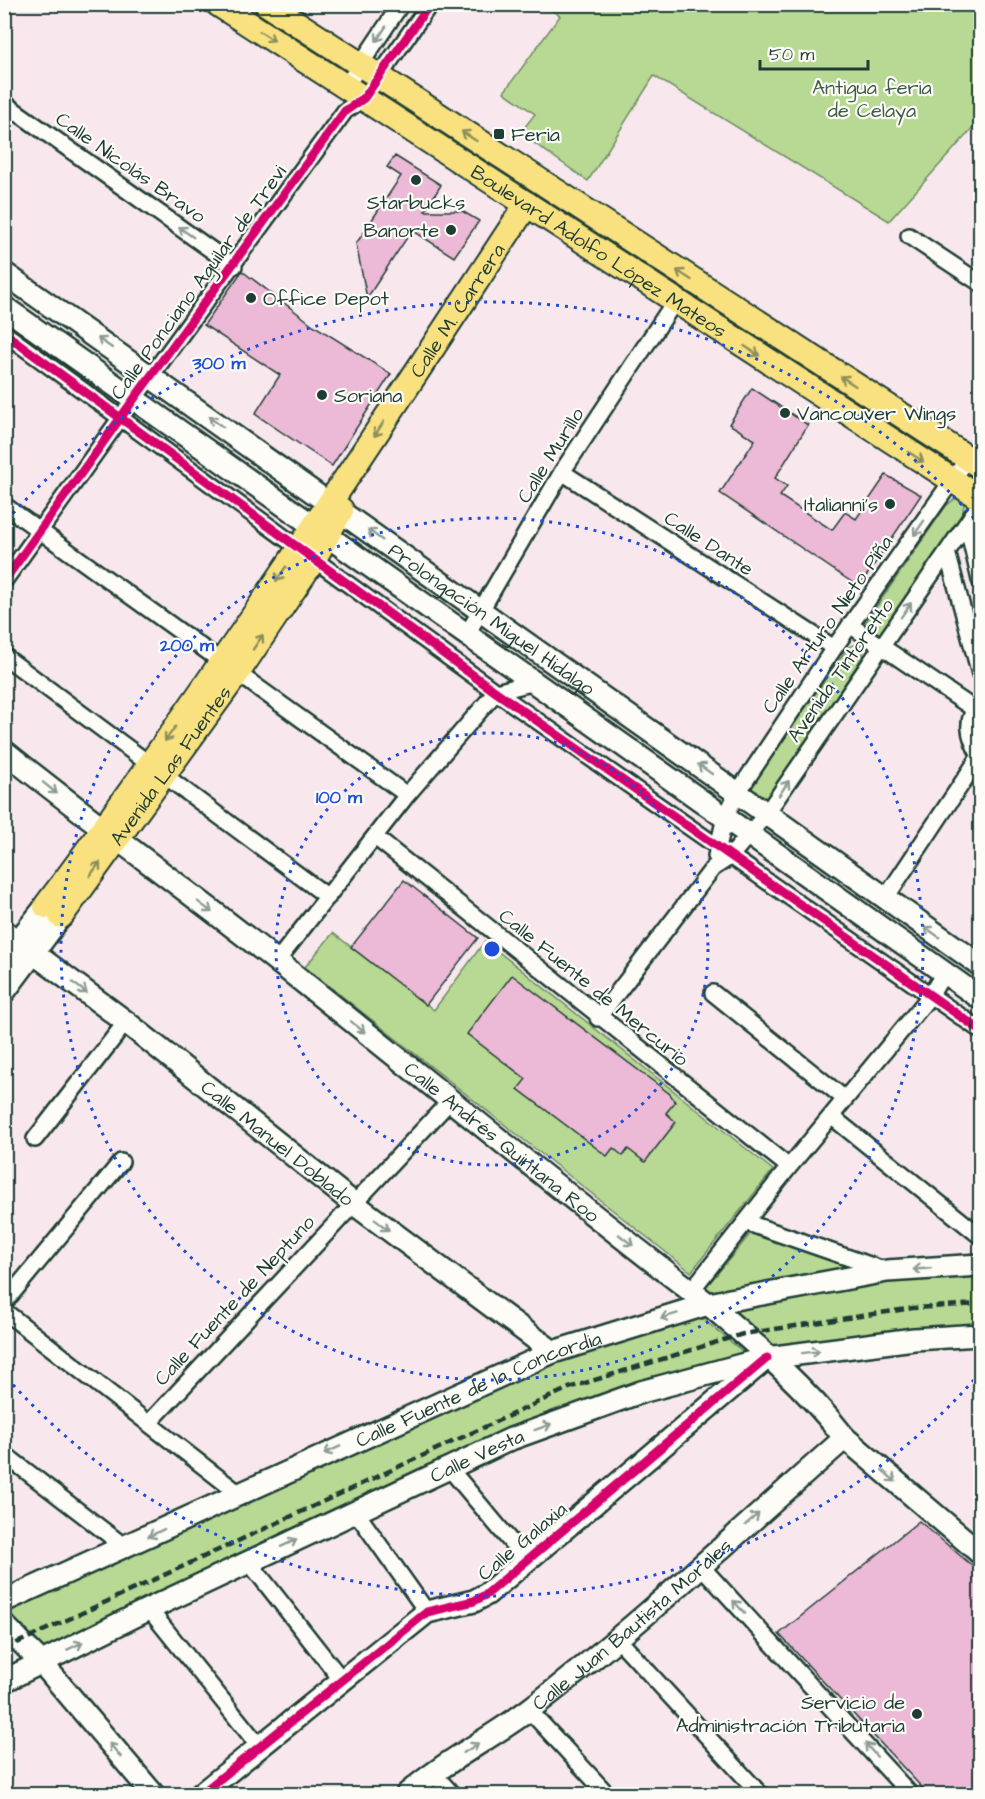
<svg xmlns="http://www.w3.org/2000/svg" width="985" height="1799" font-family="'Architects Daughter',sans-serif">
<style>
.green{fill:#b8d993;stroke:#6c8b64;stroke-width:1.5}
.building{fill:#ecb9d6;stroke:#1f3d34;stroke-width:1.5}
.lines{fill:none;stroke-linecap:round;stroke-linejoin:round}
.street-casing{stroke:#1f3d34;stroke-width:20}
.secondary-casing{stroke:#1f3d34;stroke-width:26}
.primary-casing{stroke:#1f3d34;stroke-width:28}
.street{stroke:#fdfcf7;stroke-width:15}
.secondary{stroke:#fdfcf7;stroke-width:21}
.primary{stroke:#fae180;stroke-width:24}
.rail{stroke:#1f3d34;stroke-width:4.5;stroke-dasharray:9 4.5;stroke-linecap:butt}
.cycleway-casing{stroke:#fdfcf7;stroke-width:13}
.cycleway{stroke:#d6006c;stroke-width:9}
.oneway{stroke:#8e9c96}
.oneway2{stroke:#8c8f5a}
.ring{fill:none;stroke:#1d4ed8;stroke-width:3;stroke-dasharray:3 6}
.poi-dot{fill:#1f3d34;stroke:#fdfcf7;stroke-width:2}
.labels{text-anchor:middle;stroke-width:4.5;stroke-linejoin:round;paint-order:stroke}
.park-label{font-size:20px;fill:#3e5c47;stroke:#fdfcf7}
.poi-label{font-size:20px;fill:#1f3d34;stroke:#fdfcf7;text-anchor:start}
.street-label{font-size:20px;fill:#1f3d34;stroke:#fdfcf7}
.centre{fill:#1d4ed8;stroke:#fdfcf7;stroke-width:3}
.ring-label{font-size:18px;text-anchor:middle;font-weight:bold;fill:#1d4ed8;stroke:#fdfcf7;stroke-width:4.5;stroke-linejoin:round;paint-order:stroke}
</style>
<rect width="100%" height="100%" fill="#f8e8ed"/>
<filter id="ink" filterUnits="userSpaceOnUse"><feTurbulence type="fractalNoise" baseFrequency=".0167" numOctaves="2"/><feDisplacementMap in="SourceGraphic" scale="12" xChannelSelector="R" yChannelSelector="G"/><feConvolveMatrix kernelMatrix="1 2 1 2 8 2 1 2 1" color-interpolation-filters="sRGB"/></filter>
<g filter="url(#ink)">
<path class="green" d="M544 5H980V120L889 221 654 76 588 181 520 133 535 114 504 92 560 16Z
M956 498 964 504 961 524 884 631 875 638 867 632 865 623 946 506Z
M856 644 863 647V656L768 800 761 803 751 793V786L848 647Z
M333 933 434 1010 485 941 773 1170 691 1272 305 967Z
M752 1232 861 1267 711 1299 701 1293Z
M980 1268V1329L777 1352 731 1314 733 1304Z
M697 1314 749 1357 501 1433 422 1467 239 1553 44 1653 5 1611 4 1607 562 1356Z"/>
<path class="building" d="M395 156 441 185 425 211H462L479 221 454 257 412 230 367 298 356 244 401 176 387 167Z
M242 271 313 325 391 374 332 466 255 414 280 375 204 325Z
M752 388 808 425 775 478 787 486 780 496 832 530 845 512 856 519 886 475 921 495 859 587 720 493 755 440 729 424Z
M404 880 478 938 426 1005 351 947Z
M512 975 670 1094 675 1102 666 1113 676 1122 645 1162 628 1149 623 1156 613 1148 607 1156 518 1089 526 1079 467 1034Z
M919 1521 981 1573V1794H928L779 1634Z"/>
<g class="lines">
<defs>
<path id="street" d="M346 86 401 4
M4 103 234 266
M909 236 980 283
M4 333 496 692 980 1030
M562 472 834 648
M4 505 407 795
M967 524 980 580
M947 552 980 674
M4 581 134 399 345 111 364 98 430 4
M850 625 974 709
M467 634 562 472 675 301
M4 656 328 897
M980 702C964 719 969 737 980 756
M375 837 789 1167
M716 856 725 817 738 792 834 648 968 458
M885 899 980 756
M277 961 407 795 496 692 535 682
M713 993 845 1099
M598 1018 713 868 730 857 766 814 980 504
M831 1116 980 1236
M35 1139 126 1022
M748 1223 884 1270
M691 1291 789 1167 930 996 944 973
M4 1303 121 1162
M4 1311 238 1493
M149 1423 449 1102
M4 1454 125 1547
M450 1469 527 1561
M356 1512 427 1612
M249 1562 341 1679
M700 1565 910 1794
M149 1609 259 1746
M617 1638 760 1794
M529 1710 607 1794
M432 1772 452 1794
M4 1793 6 1794"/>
<g id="secondary">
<path id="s1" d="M4 273 980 965"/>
<path d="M4 307 980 998"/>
<path id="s2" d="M4 751C94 824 188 890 278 962 422 1076 562 1193 708 1304 756 1344 806 1388 845 1438L980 1553"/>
<path id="s3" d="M4 931 126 1022 353 1203 553 1352"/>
<path d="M4 959 46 906"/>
<path d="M4 992 61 916"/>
<path id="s4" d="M4 1601 553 1352 708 1304 887 1271 980 1265"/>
<path d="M4 1625 41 1662 153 1794"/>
<path id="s5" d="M4 1681 149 1609 511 1439 641 1392 767 1358 914 1339 980 1335"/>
<path d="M201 1794 427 1612 474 1601 487 1594 762 1362"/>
<path id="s6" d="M407 1794C445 1761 490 1739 530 1709 640 1625 741 1529 845 1438"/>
</g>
<g id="primary">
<path id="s7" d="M218 4 980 498"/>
<path d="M267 4 980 466"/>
<path id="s8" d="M46 906C217 680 371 441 527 204"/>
<path id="s9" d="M61 916 238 672 314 559 341 510"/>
</g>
</defs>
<use href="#street" class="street-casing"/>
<use href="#secondary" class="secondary-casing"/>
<use href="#primary" class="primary-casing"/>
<use href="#street" class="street"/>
<use href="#secondary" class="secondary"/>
<use href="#primary" class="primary"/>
<path class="rail" d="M4 1649 569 1388 743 1334 913 1308 980 1304"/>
<defs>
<path id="cycleway" d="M4 333 496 692 980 1030
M4 581 134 399 345 111 364 98 430 4
M201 1794 427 1612 474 1601 487 1594 767 1358"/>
</defs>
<use href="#cycleway" class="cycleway-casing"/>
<use href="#cycleway" class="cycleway"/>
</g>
<defs><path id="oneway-shaft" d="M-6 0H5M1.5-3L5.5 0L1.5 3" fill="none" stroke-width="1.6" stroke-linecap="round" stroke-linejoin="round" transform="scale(1.5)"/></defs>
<g class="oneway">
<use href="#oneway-shaft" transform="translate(381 34) rotate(124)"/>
<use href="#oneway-shaft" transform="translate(186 232) rotate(-145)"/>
<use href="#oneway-shaft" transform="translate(105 343) rotate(-145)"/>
<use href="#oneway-shaft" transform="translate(216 422) rotate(-145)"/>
<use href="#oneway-shaft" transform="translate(919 528) rotate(125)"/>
<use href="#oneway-shaft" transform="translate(375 535) rotate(-144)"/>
<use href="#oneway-shaft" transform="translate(906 610) rotate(-55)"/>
<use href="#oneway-shaft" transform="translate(705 769) rotate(-145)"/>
<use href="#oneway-shaft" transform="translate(50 788) rotate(39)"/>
<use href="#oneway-shaft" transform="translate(784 788) rotate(-56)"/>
<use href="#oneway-shaft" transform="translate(205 907) rotate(37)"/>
<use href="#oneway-shaft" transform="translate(932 932) rotate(-145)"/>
<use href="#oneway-shaft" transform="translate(80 988) rotate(37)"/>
<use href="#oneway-shaft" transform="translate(358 1027) rotate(39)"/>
<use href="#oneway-shaft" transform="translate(382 1225) rotate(37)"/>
<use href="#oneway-shaft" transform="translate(626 1240) rotate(38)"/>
<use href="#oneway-shaft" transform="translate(922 1269) rotate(176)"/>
<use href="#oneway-shaft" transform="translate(669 1316) rotate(163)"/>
<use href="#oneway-shaft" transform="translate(811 1352) rotate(-7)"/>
<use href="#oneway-shaft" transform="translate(543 1427) rotate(-20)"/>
<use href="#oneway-shaft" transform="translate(332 1450) rotate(156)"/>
<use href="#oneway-shaft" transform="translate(889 1476) rotate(41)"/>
<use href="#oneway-shaft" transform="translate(752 1519) rotate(-41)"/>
<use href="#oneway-shaft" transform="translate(156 1533) rotate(154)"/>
<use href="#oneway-shaft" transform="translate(289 1543) rotate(-25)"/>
<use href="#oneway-shaft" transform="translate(739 1607) rotate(-133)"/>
<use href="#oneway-shaft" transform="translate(75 1646) rotate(-26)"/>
<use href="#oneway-shaft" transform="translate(471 1748) rotate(-33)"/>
<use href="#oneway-shaft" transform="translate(115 1750) rotate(-130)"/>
<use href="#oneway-shaft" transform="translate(871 1750) rotate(-131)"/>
</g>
<g class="oneway2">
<use href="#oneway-shaft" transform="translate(267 36) rotate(32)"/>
<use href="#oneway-shaft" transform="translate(469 136) rotate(-147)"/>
<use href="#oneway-shaft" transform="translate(684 275) rotate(-147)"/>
<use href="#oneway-shaft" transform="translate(752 351) rotate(33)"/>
<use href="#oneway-shaft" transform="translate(848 381) rotate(-147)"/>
<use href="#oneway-shaft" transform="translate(379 429) rotate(123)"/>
<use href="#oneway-shaft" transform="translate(916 457) rotate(33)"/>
<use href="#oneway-shaft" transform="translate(281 574) rotate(124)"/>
<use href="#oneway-shaft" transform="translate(258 642) rotate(-56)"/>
<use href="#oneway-shaft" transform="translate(170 734) rotate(126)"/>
<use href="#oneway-shaft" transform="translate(95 869) rotate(-54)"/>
</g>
</g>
<g class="ring">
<circle cx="492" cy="949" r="216"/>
<circle cx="492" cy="949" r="431"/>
<path d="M980 1373A647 647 0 0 1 7 1378M7 520A647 647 0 0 1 980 525"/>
</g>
<g class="poi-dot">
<rect x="493" y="128" width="12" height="12" rx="3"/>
<circle cx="416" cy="180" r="6"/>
<circle cx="451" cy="230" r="6"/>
<circle cx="251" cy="298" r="6"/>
<circle cx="322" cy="395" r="6"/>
<circle cx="785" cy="413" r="6"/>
<circle cx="890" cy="504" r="6"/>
<circle cx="917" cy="1714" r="6"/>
</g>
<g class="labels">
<g class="park-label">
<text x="872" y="94">Antigua feria<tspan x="872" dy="23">de Celaya</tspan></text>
</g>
<g class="poi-label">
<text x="511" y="141">Feria</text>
<text x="416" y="209" text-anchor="middle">Starbucks</text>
<text x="439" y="237" text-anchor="end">Banorte</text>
<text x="263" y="305">Office Depot</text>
<text x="334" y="402">Soriana</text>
<text x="797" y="420">Vancouver Wings</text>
<text x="878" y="511" text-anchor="end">Italianni's</text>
<text x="905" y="1709" text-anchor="end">Servicio de<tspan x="905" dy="23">Administración Tributaria</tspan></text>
</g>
<g class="street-label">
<text transform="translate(131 167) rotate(35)" y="7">Calle Nicolás Bravo</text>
<text dy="7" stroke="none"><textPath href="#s7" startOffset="454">Boulevard Adolfo López Mateos</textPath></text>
<text transform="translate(198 282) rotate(-54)" y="7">Calle Ponciano Aguilar de Trevi</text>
<text dy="7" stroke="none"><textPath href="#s8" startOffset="724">Calle M. Carrera</textPath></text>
<text transform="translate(550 455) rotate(-58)" y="7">Calle Murillo</text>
<text transform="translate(709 543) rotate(33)" y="7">Calle Dante</text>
<text dy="7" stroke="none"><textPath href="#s1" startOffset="598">Prolongación Miguel Hidalgo</textPath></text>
<text transform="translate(827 624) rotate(-55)" y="7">Calle Arturo Nieto Piña</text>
<text transform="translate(840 670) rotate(-55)" y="7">Avenida Tintoretto</text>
<text dy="7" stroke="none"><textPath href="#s9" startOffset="186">Avenida Las Fuentes</textPath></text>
<text transform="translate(594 987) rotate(39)" y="7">Calle Fuente de Mercurio</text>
<text dy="7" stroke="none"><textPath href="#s2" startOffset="633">Calle Andrés Quintana Roo</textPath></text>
<text dy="7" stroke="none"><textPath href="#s3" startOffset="346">Calle Manuel Doblado</textPath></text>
<text transform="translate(234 1300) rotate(-47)" y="7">Calle Fuente de Neptuno</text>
<text dy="7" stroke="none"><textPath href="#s4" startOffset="520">Calle Fuente de la Concordia</textPath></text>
<text dy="7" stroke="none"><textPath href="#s5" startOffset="524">Calle Vesta</textPath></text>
<text transform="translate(522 1541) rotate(-40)" y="7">Calle Galaxia</text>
<text dy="7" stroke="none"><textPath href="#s6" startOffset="282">Calle Juan Bautista Morales</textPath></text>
</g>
</g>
<circle cx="492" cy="949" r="9" class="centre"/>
<g class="ring-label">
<text x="219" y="369">300 m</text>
<text x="187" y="651">200 m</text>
<text x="339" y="803">100 m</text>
</g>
<rect width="985" height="1799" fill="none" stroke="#fdfcf7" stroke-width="24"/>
<rect x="12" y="12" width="961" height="1775" fill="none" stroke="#1f3d34" stroke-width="2" filter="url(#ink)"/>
<path d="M760 60v9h108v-9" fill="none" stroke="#1f3d34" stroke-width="3"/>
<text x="769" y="60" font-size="18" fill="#1f3d34" stroke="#fdfcf7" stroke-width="4.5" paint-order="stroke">50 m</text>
</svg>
